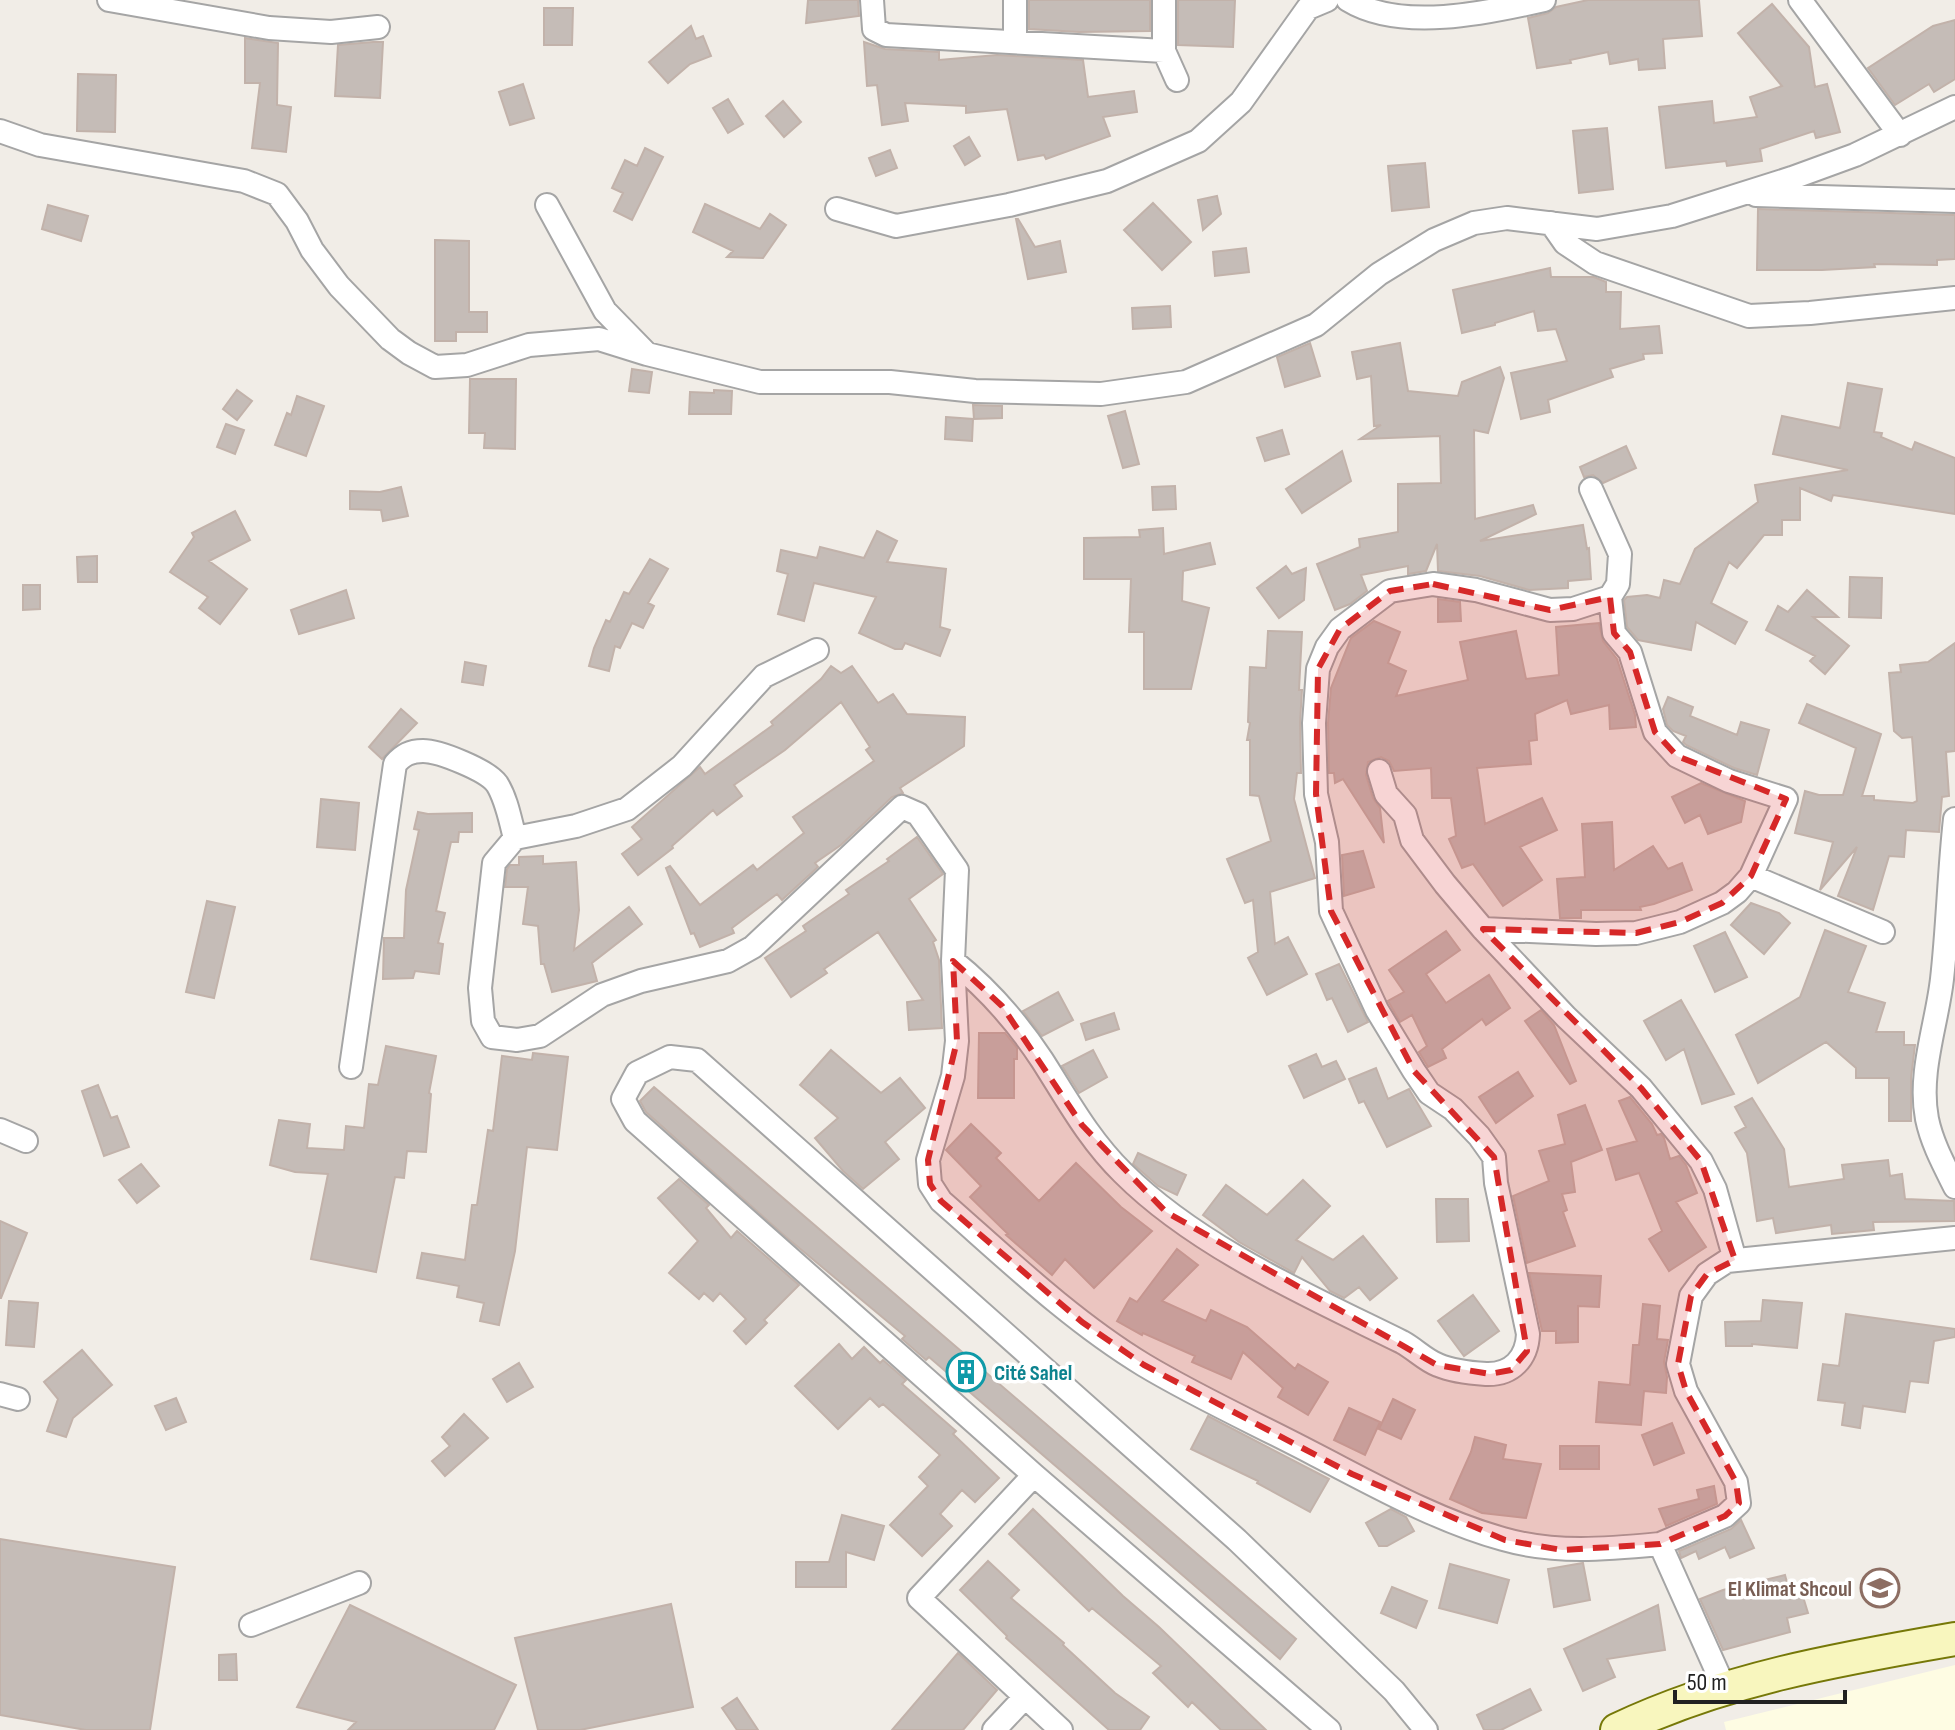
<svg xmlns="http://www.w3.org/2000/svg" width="1955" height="1730" font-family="'Sofia Sans Condensed',sans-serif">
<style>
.education{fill:#fefce3}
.building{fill:#c5bcb7;stroke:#c2b2aa;stroke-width:2}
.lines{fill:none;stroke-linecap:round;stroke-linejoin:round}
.street-casing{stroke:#a5a5a5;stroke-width:26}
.secondary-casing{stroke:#767808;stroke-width:36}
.street{stroke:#fff;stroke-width:22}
.secondary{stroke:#f8f6be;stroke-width:32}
.marked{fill:#d62828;fill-opacity:0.2;stroke:#d62828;stroke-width:6;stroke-dasharray:16 10;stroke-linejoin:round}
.labels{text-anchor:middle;stroke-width:7;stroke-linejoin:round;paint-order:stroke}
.culture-label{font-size:22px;font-weight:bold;fill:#0d838f;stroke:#fff;text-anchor:start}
.education-label{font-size:22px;font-weight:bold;fill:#785e54;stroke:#fff;text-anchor:end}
</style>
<rect width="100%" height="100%" fill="#f1ede7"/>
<path class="education" d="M1955 1665V1730H1726L1724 1722Z"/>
<path class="building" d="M808 0H858L859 16 806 23Z
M1029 0H1150V31L1079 32 1029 29Z
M1178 0H1235L1233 47 1178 45Z
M1588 0H1699L1702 36 1663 39 1665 68 1639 70 1638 59 1610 64 1608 52 1570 60 1571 63 1537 68 1528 18 1548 13 1556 7Z
M1772 4 1809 47 1815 87 1827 84 1840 132 1816 138 1814 131 1760 149 1762 161 1727 166 1726 161 1666 168 1659 107 1712 101 1714 123 1757 117 1750 97 1782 86 1738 33Z
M544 8H573L572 45H544Z
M1955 20V79L1934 92 1929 84 1895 105 1868 68 1933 26Z
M691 26 696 39 703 36 711 56 690 64 668 83 649 62Z
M245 38 278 43 277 105 291 107 286 152 252 148 260 83H245Z
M373 42H383L380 98 335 96 338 45Z
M864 42 885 49 939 52V60L997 55 1083 60 1088 97 1134 91 1137 112 1103 117 1110 136 1046 159 1044 155 1018 160 1007 109 966 113V106L905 103 908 121 882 125 877 85 867 86Z
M78 74 116 75 115 132 77 131Z
M523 84 534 118 510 125 499 92Z
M728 99 743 124 728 133 713 108Z
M783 101 801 122 784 137 766 116Z
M1607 128 1613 189 1579 193 1573 131Z
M969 137 980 156 965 165 954 146Z
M645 148 663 157 632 220 614 211 623 193 612 188 625 160 637 166Z
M890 150 897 168 876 176 869 158Z
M1425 163 1429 207 1392 211 1388 166Z
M1217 196 1221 214 1203 230 1198 200Z
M1153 203 1191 242 1162 270 1124 230Z
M705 204 760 229 770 214 786 225 763 258 727 257 733 251 693 232Z
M48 205 88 216 81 241 42 229Z
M1758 209 1955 215V259L1937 260V265L1874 264 1875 267 1822 270H1757Z
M1016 219H1018L1035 247 1060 241 1066 272 1028 279Z
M435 240 469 241V312H487V332H456V341H435Z
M1246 248 1249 272 1215 276 1213 252Z
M1550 268 1551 277H1594L1606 282V292H1621L1620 329 1659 326 1662 353 1643 354 1644 359 1610 369 1613 377 1548 400 1550 412 1521 419 1511 373 1567 361 1556 329 1538 331 1534 311 1495 323V325L1462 333 1453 290Z
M1170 306 1171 327 1133 329 1132 308Z
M1310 343 1320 376 1285 387 1277 357Z
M1400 343 1408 391 1458 396 1462 382 1500 367 1504 378 1488 433 1474 430 1475 519 1533 505 1536 514 1480 541 1583 525 1587 549 1589 548 1591 579 1568 581V588L1529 590 1480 576 1438 571 1437 544 1426 571 1408 574V566L1361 575 1367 591 1350 604 1335 610 1317 564 1360 547 1359 539 1398 532V484L1441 483 1440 436 1360 439 1381 425 1374 426 1371 376 1357 379 1352 352Z
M632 369 652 372 649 393 629 391Z
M470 379H516L515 449 484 448 485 433H469Z
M1848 383 1882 389 1874 432 1882 433 1881 437 1912 450 1915 442 1955 458V514L1833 495 1831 501 1800 488V520H1782V535H1764L1737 568 1729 562 1711 603 1747 622 1735 644 1696 622 1691 650 1638 640 1627 627 1624 600 1627 597 1647 595 1660 598 1664 580 1680 584 1695 549 1758 502 1755 485 1848 470 1773 454 1782 416 1840 428Z
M237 390 252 401 237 420 223 409Z
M714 390 732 391 731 414H689L690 392 714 393Z
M297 396 324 406 306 456 275 445 287 413 291 415Z
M973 405 1002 406V418L974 419Z
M1125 411 1139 464 1123 468 1108 416Z
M946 417 973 419 972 441 945 439Z
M226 424 244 430 235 454 217 447Z
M1282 430 1289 454 1265 461 1257 438Z
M1626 446 1636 468 1603 483 1593 475 1584 477 1580 467Z
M1342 451 1351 481 1302 513 1286 489Z
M1175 486 1176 509 1153 510 1152 487Z
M401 487 408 516 383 521 381 510 350 509V491L380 492Z
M235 511 250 540 209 561 247 589 220 624 199 608 208 597 170 572 194 537 192 533Z
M1163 528 1164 554 1210 543 1215 564 1183 571 1182 601 1209 608 1191 689H1144V632H1129L1131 579H1084V538L1140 537 1139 530Z
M877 531 897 541 887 562 946 569 940 627 950 630 940 656 905 643 902 649H895L859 633 876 597 814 583 804 621 778 614 788 574 777 571 781 550 817 558 820 547 864 558Z
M97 556V582H78L77 557Z
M650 559 668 569 648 603 654 606 643 628 632 623 620 648 615 646 609 671 589 666 594 648 606 620 610 622 624 592 629 594Z
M1286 566 1292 574 1306 568 1304 600 1279 618 1257 588Z
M1850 577 1882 578 1881 618 1849 617Z
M23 585H40V609L23 610Z
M346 590 354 618 299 634 291 610Z
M1807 590 1838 617H1813L1849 646 1825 674 1810 661 1815 656 1766 630 1778 606 1788 612Z
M1438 599 1460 602 1461 621 1438 622Z
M1374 621 1400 632 1388 663 1406 671 1396 696 1468 680 1460 642 1516 631 1526 679 1559 675 1556 627 1599 623 1603 641 1617 659 1635 715 1636 727 1610 729 1609 705 1571 714 1567 700 1535 714 1537 740 1529 741 1531 764 1477 768 1485 824 1542 798 1557 830 1520 847 1542 880 1503 906 1473 864 1462 868 1449 839 1456 836 1451 798H1432L1431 768 1394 771 1389 761 1381 757 1368 762 1366 775 1373 798 1380 808 1384 843 1343 779 1335 783 1334 773H1329L1328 723 1331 688 1351 638Z
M1268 631 1302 632 1299 690H1302L1300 723 1301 773H1297L1294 799 1315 878 1270 892 1275 944 1288 937 1307 974 1267 995 1248 958 1258 952 1253 900 1245 903 1227 859 1271 841 1259 796 1250 795V740H1247L1250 723 1248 722 1250 667 1266 668Z
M1955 643V751L1946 752 1949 796 1942 797 1939 832 1906 830 1904 857 1889 856 1873 910 1838 896 1857 847 1820 890 1833 842 1795 833 1805 791 1819 795H1843L1856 748 1799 723 1807 704 1881 734 1862 796H1874V800L1913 803 1917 801 1912 737 1902 738 1894 731 1889 673 1901 672 1900 665 1928 662Z
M465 662 486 666 483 685 462 682Z
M831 666 841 673 852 666 878 703 893 694 907 714 965 717 964 746 900 788 903 793 892 797 841 845 815 863 818 867 782 900 777 894 732 928 734 933 700 947 694 933 691 934 666 868 670 866 700 905 753 865 757 870 804 833 793 817 874 761 866 750 870 747 841 702 785 750 734 785 742 796 717 815 713 810 672 846 673 848 638 875 622 854 642 839 632 827 700 767 705 774 773 725 771 722 821 679Z
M1668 697 1693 707 1690 716 1737 735 1741 722 1769 730 1757 775 1734 768 1686 745 1683 742 1686 736 1673 731 1667 725 1663 709Z
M401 709 417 723 382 759 369 747Z
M1701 783 1745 801 1741 822 1708 834 1700 815 1685 823 1672 797Z
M321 799 359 803 355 850 317 847Z
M418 812 428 814 472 813V832H459L458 842H451L436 911 445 913 438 943 443 944 439 974 415 971 413 978 383 979 384 938H404L406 890 419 830 414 829Z
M1612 822 1614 870 1653 846 1668 869 1682 863 1692 890 1654 904 1640 907 1641 910H1581V918H1560L1557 879 1585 877 1582 824Z
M917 837 943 874 909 899 936 940 933 942 939 960 942 1028 909 1030 907 1002 923 1000 878 932 824 969 827 973 791 997 765 958 806 931 803 926 849 894 846 890 889 861 887 859Z
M1363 851 1374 887 1344 896 1342 855Z
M543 856V864L576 862 579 910 574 950 629 907 642 924 592 963 597 981 552 992 544 964H541L538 926 523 924 528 887H505L507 869 510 865H519V857Z
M207 901 235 907 214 998 186 992Z
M1751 903 1779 913 1790 923 1764 954 1731 925Z
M1825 930 1866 946 1848 992 1885 1003 1876 1032H1904V1045H1915L1911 1078V1121H1889V1078H1856V1068L1826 1042 1758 1083 1736 1035 1800 997Z
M1446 931 1460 950 1426 974 1446 1003 1489 975 1510 1008 1486 1025 1482 1019 1442 1049 1446 1058 1428 1067 1419 1052 1427 1046 1412 1015 1400 1022 1388 1001 1404 992 1389 970Z
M1725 932 1747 977 1715 992 1694 946Z
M1339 964 1368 1022 1348 1032 1332 998 1327 1000 1316 974Z
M1058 992 1073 1020 1042 1036 1023 1011Z
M1681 1000 1734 1094 1702 1104 1684 1049 1666 1060 1644 1021Z
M1541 1010 1554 1025 1576 1081 1570 1084 1525 1021Z
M1114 1013 1119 1029 1086 1040 1081 1024Z
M979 1033H1005L1017 1048V1059H1014V1098H978Z
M386 1046 436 1056 429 1093 431 1094 426 1152 407 1151 404 1178 395 1177 376 1272 311 1259 328 1174 295 1172 270 1165 279 1120 310 1124 307 1148 344 1150 346 1126 364 1128 369 1084 378 1085Z
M831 1050 881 1093 900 1078 925 1108 885 1142 899 1159 863 1189 843 1171 815 1138 838 1118 800 1085Z
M1093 1050 1107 1077 1079 1093 1062 1066Z
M533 1053 568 1057 557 1150 527 1147 515 1251 499 1325 480 1321 484 1303 457 1297 459 1286 417 1278 422 1253 465 1260 472 1205H477L488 1130 493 1131 502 1056 532 1060Z
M1316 1054 1322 1067 1336 1061 1345 1079 1304 1098 1289 1066Z
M1376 1068 1388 1099 1409 1089 1431 1126 1387 1147 1364 1101 1359 1103 1349 1079Z
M1518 1072 1533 1096 1496 1123 1479 1097Z
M98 1085 111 1118 117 1116 129 1147 104 1156 82 1091Z
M654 1087 1296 1639 1280 1659 929 1357 926 1360 902 1339 905 1336 786 1237 646 1112 640 1101Z
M1630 1097 1652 1124 1657 1135 1661 1134 1664 1138 1670 1159 1679 1156 1686 1165 1697 1193 1676 1202 1706 1247 1669 1271 1649 1239 1662 1231 1639 1173 1616 1180 1607 1149 1637 1141 1619 1101Z
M1752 1098 1784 1149 1789 1187 1844 1179 1842 1165 1888 1160 1890 1176 1902 1174 1905 1199 1954 1201 1955 1221 1873 1222 1874 1230 1832 1234 1831 1225 1776 1233 1773 1218 1757 1221 1747 1153 1735 1133 1746 1127 1735 1107Z
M1585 1105 1602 1150 1571 1162 1575 1192 1562 1194 1567 1210 1563 1212 1575 1246 1527 1263 1513 1196 1549 1181 1539 1151 1565 1144 1558 1115Z
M971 1124 1001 1153 996 1158 1039 1201 1076 1163 1121 1207 1152 1231 1094 1288 1065 1259 1052 1275 1006 1235 1008 1234 970 1197 981 1186 946 1150Z
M1138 1153 1186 1175 1177 1195 1158 1186 1133 1164Z
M141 1164 159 1186 137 1203 119 1180Z
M679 1179 709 1205 706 1208 731 1238 737 1231 799 1285 764 1320 767 1323 746 1344 734 1331 746 1319 720 1293 713 1301 704 1293 699 1299 669 1273 698 1241 658 1198Z
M1303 1180 1330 1206 1296 1240 1333 1260 1363 1236 1397 1278 1370 1300 1359 1287 1344 1298 1330 1291 1302 1257 1294 1273 1239 1242 1203 1215 1226 1185 1267 1215Z
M1436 1199H1468L1469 1241 1437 1242Z
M0 1221 27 1233 1 1298H0Z
M1177 1249 1198 1265 1162 1301 1206 1321 1211 1310 1247 1327 1295 1369 1298 1364 1328 1382 1308 1415 1278 1397 1283 1388 1243 1352 1231 1379 1192 1362 1195 1356 1143 1333 1142 1335 1117 1321 1130 1298 1137 1302Z
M1529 1273 1601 1276 1599 1307 1578 1306V1342L1556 1343V1331H1542Z
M1473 1295 1499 1331 1464 1356 1438 1321Z
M1763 1300 1802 1303 1797 1348 1752 1344V1346H1726L1725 1322 1761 1321Z
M9 1301 38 1303 34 1347 6 1345Z
M1643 1304 1660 1306 1657 1339 1668 1340 1664 1362 1667 1377 1666 1393 1644 1391 1641 1425 1596 1422 1599 1382 1630 1385 1633 1345H1639Z
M1846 1314 1955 1329V1337L1934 1341 1928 1383 1910 1381 1905 1412 1863 1406 1860 1428 1842 1425 1845 1403 1818 1400 1823 1364 1839 1366Z
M839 1344 852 1359 864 1347 880 1363 883 1360 906 1380 902 1384 956 1431 953 1434 999 1478 975 1502 962 1490 940 1514 952 1526 922 1556 890 1525 928 1486 919 1477 940 1455 883 1404 879 1407 870 1398 838 1429 795 1386Z
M82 1350 112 1385 73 1418 66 1437 47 1431 58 1399 44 1382Z
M519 1363 533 1387 507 1402 493 1379Z
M176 1398 186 1422 166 1430 155 1406Z
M1393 1399 1415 1410 1401 1439 1379 1429Z
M1349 1408 1380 1422 1365 1455 1334 1440Z
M464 1414 488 1438 445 1476 432 1461 450 1446 442 1437Z
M1208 1416 1329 1479 1310 1512 1257 1483 1258 1481 1191 1449Z
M1672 1423 1684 1453 1654 1465 1642 1435Z
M1475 1437 1506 1445 1503 1459 1541 1464 1526 1518 1482 1513 1450 1499 1471 1452Z
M1560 1446H1599V1469H1560Z
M1714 1486 1717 1504 1666 1526 1659 1509 1699 1499 1697 1490Z
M1033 1509 1123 1596 1159 1627 1266 1730H1221L1192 1702 1188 1707 1153 1673 1161 1666 1092 1608 1089 1611 1009 1534Z
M1391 1509 1406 1517 1414 1531 1387 1546H1379L1366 1523Z
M842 1515 884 1526 874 1560 846 1552V1587H796V1562H829Z
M1741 1520 1754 1548 1730 1558 1725 1547 1699 1559 1696 1551 1681 1558 1679 1551 1731 1529Z
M0 1539 175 1567 150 1730H86L0 1715Z
M988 1561 1019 1590 1011 1598 1064 1643 1063 1645 1115 1693 1149 1717 1140 1730H1109L1006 1638 1007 1636 960 1590Z
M1583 1563 1590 1600 1554 1607 1548 1569Z
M1450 1564 1509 1580 1497 1623 1439 1608Z
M1785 1575 1790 1594 1801 1590 1808 1613 1787 1618 1790 1632 1723 1650 1700 1599 1723 1590Z
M1392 1587 1427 1601 1416 1628 1381 1613Z
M671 1604 693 1707 580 1730H538L515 1638Z
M350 1605 516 1685 494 1730H348L356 1722 297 1707Z
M1658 1605 1665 1650 1607 1659 1615 1677 1583 1691 1564 1649Z
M958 1653 997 1690 963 1730H892Z
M236 1654 237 1680H219V1655Z
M1530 1689 1541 1710 1501 1730H1484L1477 1715Z
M737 1698 758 1730H737L722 1708Z"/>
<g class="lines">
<defs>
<path id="street" d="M109 0 269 28 331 32 378 27
M872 0 874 29 886 35 1164 51V0
M1348 0C1400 32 1487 13 1544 0
M1800 0 1900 135
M1015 41V0
M1164 51 1177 80
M0 131 40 145 244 181 277 194 297 221 312 250 339 286 390 339 409 353 435 367 467 365 529 345 599 339 647 354 760 382H890L975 391 1101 394 1186 382 1316 325 1379 274 1434 240 1474 223 1507 218 1597 229 1672 216 1792 178 1855 155 1955 107
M1756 195 1955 201
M547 205 605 311 646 353
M837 209 896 226 1009 205 1107 181 1198 141 1241 102 1308 8 1327 0
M1551 223 1565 243 1595 263 1749 316 1810 313 1955 298
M817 650 764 676 682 766 627 809 576 826 515 838 494 863 480 988 483 1021 492 1037 517 1040 540 1036 602 995 641 981 728 961 753 947 902 807 918 814 957 870 953 961 957 1041 953 1076 928 1160 930 1184 941 1201C1006 1258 1070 1320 1144 1365 1199 1398 1259 1425 1316 1455 1376 1486 1438 1521 1503 1539 1555 1554 1607 1549 1660 1544
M1379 771 1386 794 1405 815 1412 840 1445 884 1483 929 1566 1017 1641 1088 1701 1161 1715 1189 1735 1260
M1955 819C1949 872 1948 926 1942 979 1937 1024 1918 1073 1927 1119 1932 1143 1944 1165 1955 1187
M1751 876 1883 932
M1483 929 1596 934 1636 933 1680 922 1722 903 1737 892 1751 876 1786 799 1729 781 1677 756 1655 732 1630 652 1614 633 1610 597
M953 961C988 989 1017 1022 1042 1060 1067 1099 1089 1140 1123 1173 1197 1247 1309 1296 1402 1342 1415 1349 1425 1360 1438 1365 1452 1371 1471 1373 1486 1374 1512 1375 1527 1358 1528 1334L1496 1183 1494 1157 1479 1136 1453 1109 1429 1093 1414 1071 1377 1010 1331 911 1327 842 1316 794 1314 723 1318 669 1327 647 1340 629 1390 591 1433 584 1476 590 1550 610 1573 609 1610 597 1618 584 1620 554 1591 489
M351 1067 395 764C403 755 410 751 423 751 439 751 487 770 497 784 507 800 510 820 515 838
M0 1130 26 1141
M0 1394 18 1399
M1034 1475 919 1598 1061 1730
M251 1625 359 1583
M1724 1687 1660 1544 1725 1516 1739 1503 1736 1482 1686 1391 1678 1364 1691 1296 1707 1274 1727 1261 1955 1238
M994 1730 1025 1697
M1329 1730 1034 1475 635 1121 623 1099 637 1073 670 1057 697 1060 1237 1540 1394 1691 1426 1730"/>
<path id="secondary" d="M1617 1730C1724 1679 1839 1659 1955 1639"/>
</defs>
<use href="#street" class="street-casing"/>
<use href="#secondary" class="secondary-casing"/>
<use href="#street" class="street"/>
<use href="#secondary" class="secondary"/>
</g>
<path class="marked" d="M1433 584 1550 610 1610 597 1614 633 1630 652 1655 732 1677 756 1786 799 1751 876 1722 903 1680 922 1636 933 1483 929 1641 1088 1701 1161 1735 1260 1707 1274 1691 1296 1678 1364 1686 1391 1736 1482 1739 1503 1725 1516 1660 1544 1562 1550 1505 1540 1352 1474 1144 1365 1082 1322 941 1201 930 1184 928 1160 957 1041 953 961 1002 1006 1082 1125 1166 1212 1437 1365 1490 1374 1511 1370 1527 1351 1494 1157 1414 1071 1331 911 1316 794 1318 669 1340 629 1390 591Z"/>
<defs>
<symbol id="building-ring" viewBox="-11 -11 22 22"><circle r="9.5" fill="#fff" stroke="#0f9aa8" stroke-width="1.5"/><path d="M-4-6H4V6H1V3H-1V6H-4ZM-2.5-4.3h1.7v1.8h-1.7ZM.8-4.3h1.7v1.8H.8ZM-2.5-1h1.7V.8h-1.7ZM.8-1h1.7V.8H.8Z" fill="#0f9aa8"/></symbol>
<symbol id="university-ring" viewBox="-11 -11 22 22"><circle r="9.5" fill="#fff" stroke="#8d6e63" stroke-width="1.5"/><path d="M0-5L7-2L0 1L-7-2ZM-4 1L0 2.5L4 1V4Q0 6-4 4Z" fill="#8d6e63"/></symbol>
</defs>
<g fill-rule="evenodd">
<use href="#building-ring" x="944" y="1350" width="44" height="44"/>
<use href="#university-ring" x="1858" y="1566" width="44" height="44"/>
</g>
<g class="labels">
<g class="culture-label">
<text x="994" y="1380">Cité Sahel</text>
</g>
<g class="education-label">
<text x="1852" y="1596">El Klimat Shcoul</text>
</g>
</g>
<path d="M1675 1690v12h170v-12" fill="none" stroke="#212121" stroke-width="4"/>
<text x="1687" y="1690" font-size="24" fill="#212121" stroke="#ffffff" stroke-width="6" paint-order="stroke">50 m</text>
</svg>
